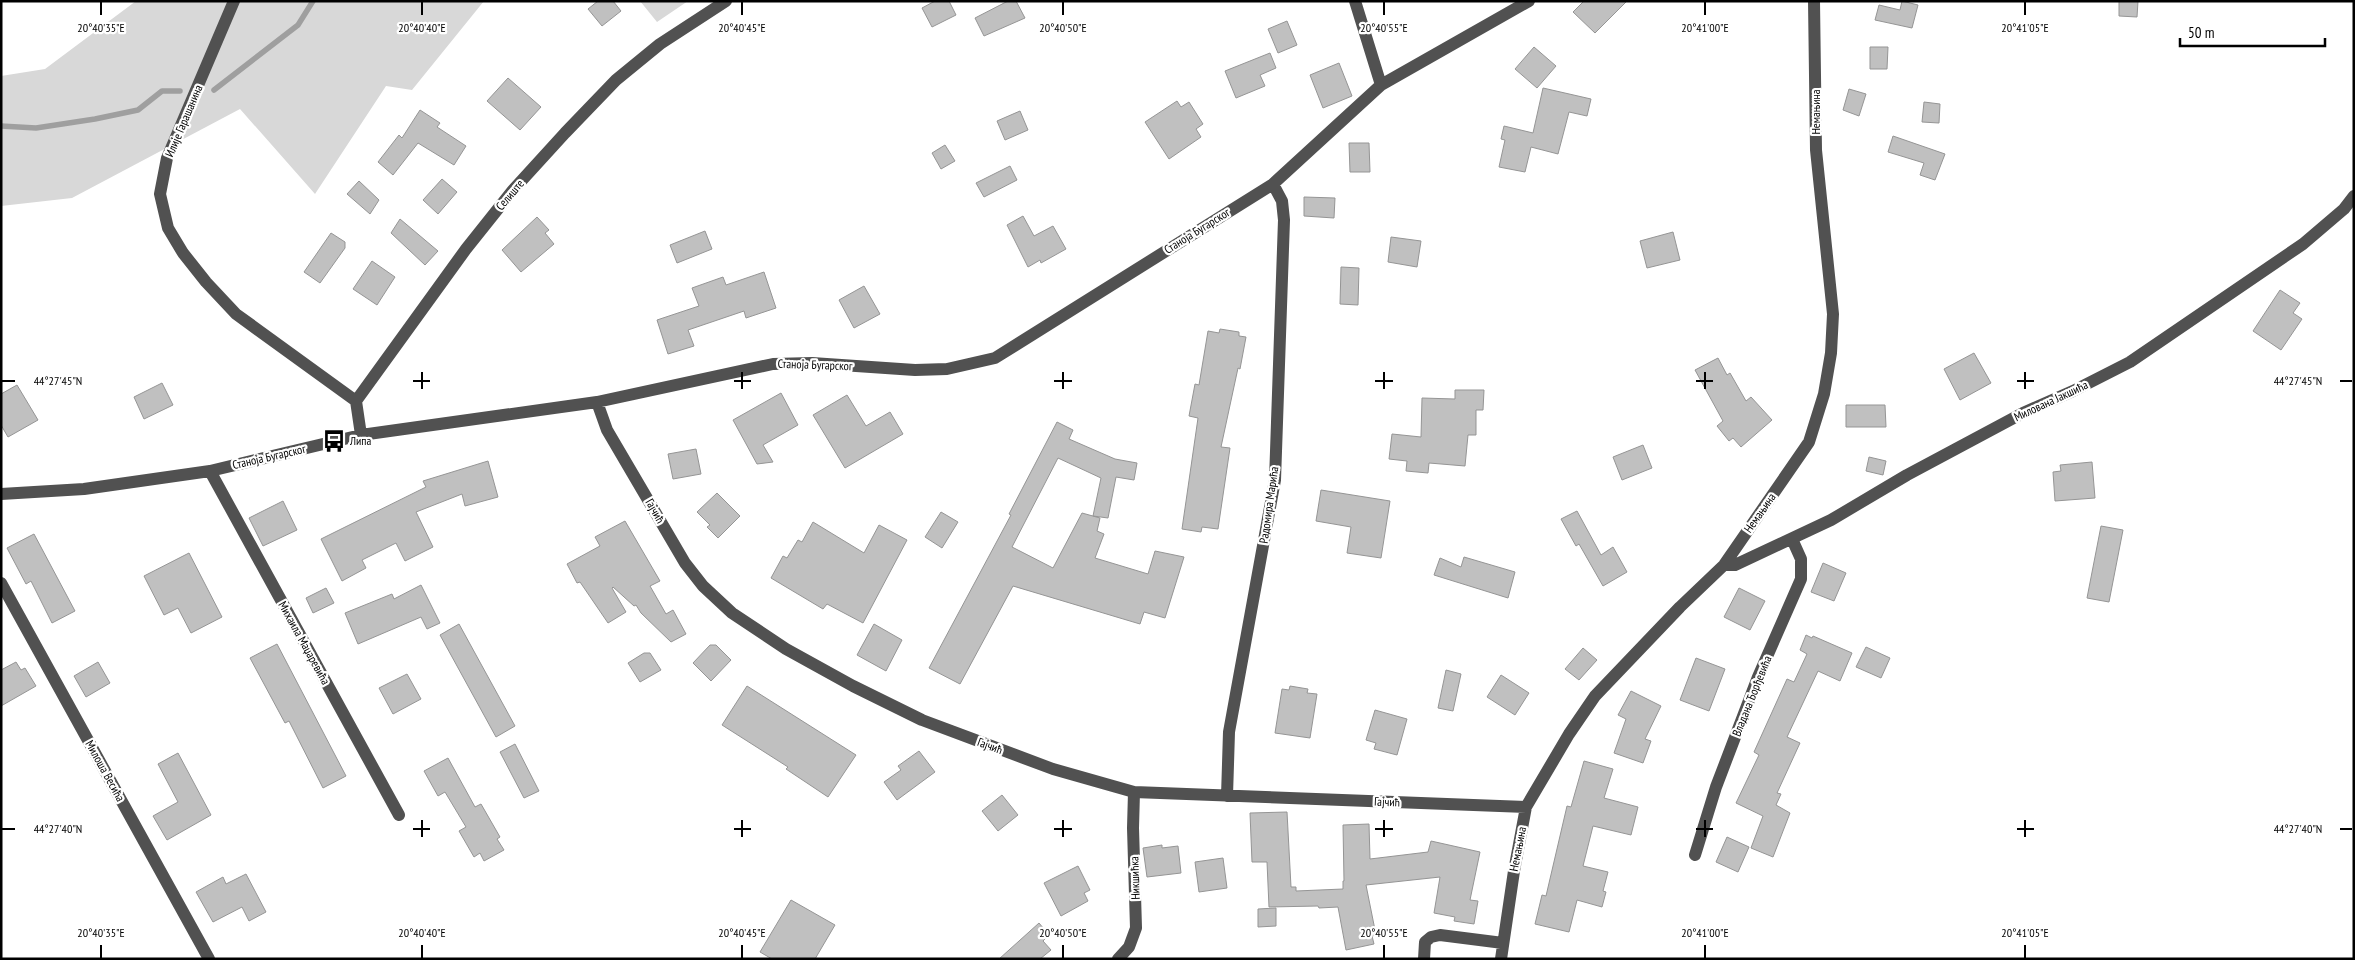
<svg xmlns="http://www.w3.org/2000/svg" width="2355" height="960" font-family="'PT Sans Narrow',sans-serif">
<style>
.green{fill:#d8d8d8}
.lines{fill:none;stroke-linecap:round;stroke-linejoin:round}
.stream{stroke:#9f9f9f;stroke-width:5.5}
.building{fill:#c0c0c0;stroke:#959595}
.minor{stroke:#515151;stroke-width:12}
.ticks{fill:none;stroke:#000;stroke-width:2}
.labels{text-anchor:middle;stroke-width:4.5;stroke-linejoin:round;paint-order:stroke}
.street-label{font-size:12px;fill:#000;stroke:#fff}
.poi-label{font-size:12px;fill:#000;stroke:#fff;text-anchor:start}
.ticks-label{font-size:12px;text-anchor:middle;fill:#000;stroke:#fff;stroke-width:4.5;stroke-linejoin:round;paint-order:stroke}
</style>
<rect width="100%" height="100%" fill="#fff"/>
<path class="green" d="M136 1H484L412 90 386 86 315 194 240 109 72 198 1 206V76L45 69Z
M640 1H688L657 22Z"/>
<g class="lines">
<path class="stream" d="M214 90 298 25 313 1
M1 126 36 128 95 119 138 110 162 91H180"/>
</g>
<path class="building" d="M598 1H613L621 11 602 26 588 9Z
M935 1H949L956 15 932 27 922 8Z
M1008 1H1016L1025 18 984 36 975 18Z
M1584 1H1627L1595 33 1573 12Z
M1902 1 1918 5 1912 28 1875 20 1879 5 1900 10Z
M2119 1H2138L2137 17 2119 16Z
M1287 21 1297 45 1278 53 1268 29Z
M1534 47 1556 66 1537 88 1515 69Z
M1870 47H1888L1887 69H1870Z
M1270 53 1276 68 1260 75 1265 86 1236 98 1225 71Z
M1339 63 1352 96 1323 108 1310 75Z
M508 78 541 107 520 130 487 101Z
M1543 88 1591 99 1587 116 1569 112 1558 154 1531 147 1525 172 1499 167 1505 140 1501 139 1504 126 1533 133Z
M1849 89 1866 94 1859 116 1843 110Z
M1177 101 1181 107 1189 102 1203 124 1196 129 1201 137 1169 159 1145 122Z
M1924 102 1940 104 1939 123 1922 122Z
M420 110 440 123 437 127 466 146 454 165 418 143 393 175 378 162 399 135 402 138Z
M1020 111 1028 130 1005 140 997 121Z
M1893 136 1945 154 1935 180 1920 175 1924 163 1888 152Z
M1349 143H1369L1370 172H1350Z
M945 145 955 161 941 169 932 153Z
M1010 166 1017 180 984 197 976 183Z
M442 179 457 192 438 214 423 200Z
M359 181 379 200 370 214 347 194Z
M1304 197 1335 198 1334 218 1304 216Z
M1023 216 1034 236 1053 226 1066 249 1041 263 1040 260 1028 267 1007 225Z
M537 217 549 230 545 233 554 244 521 272 502 250Z
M400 219 438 251 425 265 391 233Z
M705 231 712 249 677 263 670 245Z
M1673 232 1680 260 1647 268 1640 241Z
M331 233 345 242V248L320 283 304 272Z
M1391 237 1421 241 1417 267 1388 262Z
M372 261 395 277 377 305 353 289Z
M1341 267 1359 268 1358 305 1340 304Z
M764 272 776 308 746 318 744 311 688 330 694 346 668 354 657 320 699 306 692 288 723 277 726 285Z
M864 286 880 314 854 328 839 300Z
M2280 290 2300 303 2293 313 2302 319 2281 350 2253 331Z
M1220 329 1239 332V336L1246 337 1240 369 1238 368 1221 447 1230 448 1218 529 1202 527 1201 532 1182 529 1198 418 1189 416 1195 384 1199 385 1208 331 1219 333Z
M1974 353 1991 383 1960 400 1944 369Z
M1718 358 1727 375 1730 373 1746 401 1751 397 1772 420 1741 447 1733 438 1729 441 1717 426 1723 421 1695 370Z
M162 383 173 405 144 419 134 397Z
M17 385 38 420 8 437 1 425V394Z
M1455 390H1484L1483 410H1476V435H1468L1465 466 1429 463 1428 473 1406 471 1407 461 1389 459 1392 434 1421 437 1422 398 1455 399Z
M781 393 798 425 763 445 773 462 757 464 733 420Z
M847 395 866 426 890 412 903 434 845 468 813 415Z
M1846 405H1885L1886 427H1846Z
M1057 422 1073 430 1069 439 1115 459 1137 463 1134 480 1116 477 1108 518 1093 516 1101 478 1058 458 1012 547 1053 568 1082 513 1100 518 1097 531 1104 534 1095 558 1148 574 1155 551 1184 557 1165 618 1144 612 1140 624 1013 586 960 684 929 668 1011 515 1009 514Z
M1643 445 1652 468 1622 480 1613 457Z
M696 449 701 474 673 479 668 454Z
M1869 457 1886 461 1883 475 1866 471Z
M488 461 498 497 465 506 462 494 416 512 433 547 405 561 396 543 362 560 366 568 342 581 321 539 426 487 423 481Z
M2092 462 2095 498 2055 501 2053 472 2061 471 2060 465Z
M1321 490 1390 501 1381 558 1347 553 1351 527 1316 521Z
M717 493 740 516 718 538 707 527 710 525 697 512Z
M283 501 297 530 263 546 249 518Z
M1577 511 1601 555 1613 547 1627 572 1603 586 1579 544 1576 546 1561 519Z
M941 512 958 522 942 548 925 537Z
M625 521 660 581 650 586 666 614 673 610 686 634 671 642 641 613 636 605 634 606 613 587 612 588 626 612 608 623 580 582 577 583 567 564 600 546 595 537Z
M813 522 864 553 879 525 907 540 863 623 827 604 823 609 771 578 783 556 787 558 798 540 802 542Z
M2101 526 2123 530 2109 602 2087 598Z
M34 534 75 611 52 623 31 581 26 584 7 548Z
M189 553 222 617 191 633 178 608 164 615 144 576Z
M1464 557 1515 572 1508 598 1434 575 1440 558 1461 567Z
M1823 563 1846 573 1834 601 1811 592Z
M421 585 440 623 427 629 421 617 358 644 345 613 392 594 394 599Z
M326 588 334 603 313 613 306 598Z
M1739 588 1765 601 1750 630 1724 617Z
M459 624 515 726 496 737 440 635Z
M874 624 902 640 886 671 857 655Z
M1806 635 1812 638 1813 636 1852 653 1840 681 1818 671 1787 737 1800 743 1777 793 1781 794 1776 805 1790 813 1773 857 1751 848 1763 816 1736 803 1759 755 1754 752 1787 679 1794 682 1807 654 1800 650Z
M277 644 346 776 323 788 289 721 285 723 250 658Z
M710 645H716L731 660 711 681 693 663Z
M1866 647 1890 658 1881 678 1856 667Z
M1583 648 1597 660 1579 680 1565 669Z
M644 653H650L661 670 640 682 628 663Z
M1696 658 1725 669 1709 711 1680 700Z
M16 662 21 670 25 668 36 686 1 706V670Z
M98 662 110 683 86 697 74 676Z
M1446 670 1461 674 1453 711 1438 708Z
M407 674 421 699 393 714 379 688Z
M1501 675 1529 693 1515 715 1487 697Z
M747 686 856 755 828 797 786 769 788 767 722 725Z
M1290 686 1308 689 1307 693 1317 694 1310 738 1275 733 1282 689 1289 690Z
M1631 691 1661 706 1645 739 1651 741 1643 763 1614 753 1626 719 1618 715Z
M1375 710 1407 719 1397 755 1374 749 1376 743 1366 740Z
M515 744 539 791 524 798 500 752Z
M919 751 935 772 897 800 884 782 901 770 898 766Z
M178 753 211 815 167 840 153 816 178 802 158 764Z
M448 758 475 807 481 804 500 837 497 839 504 850 484 861 480 853 474 857 459 831 466 827 445 792 438 796 424 771Z
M1584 761 1613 769 1604 798 1638 807 1631 835 1593 826 1583 866 1608 872 1603 891 1606 892 1602 907 1577 900 1569 932 1535 924 1542 895 1546 896 1567 806 1571 807Z
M1002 795 1018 815 998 831 982 811Z
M1287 812 1291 887H1296V891L1343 889V881H1344L1343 825 1369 824 1370 859 1428 852 1431 841 1480 852 1470 900 1478 901 1474 924 1454 921 1455 917 1434 913 1440 877 1366 885 1376 935 1372 936 1374 944 1346 950 1338 907 1319 908 1318 906 1269 907 1267 862H1252L1250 813Z
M1727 837 1749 847 1738 872 1716 862Z
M1162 845V848L1178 846 1181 873 1147 877 1143 848Z
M1223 858 1227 888 1199 892 1195 862Z
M1078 866 1090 890 1084 893 1088 901 1061 916 1044 883Z
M246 874 266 912 249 921 242 907 213 922 196 892 223 877 226 884Z
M791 900 835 925 815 959H772L760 952Z
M1276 908V926L1258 927V909Z
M1039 923 1049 935 1043 941 1051 950 1040 959H999Z"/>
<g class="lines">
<path class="minor" d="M234 1 167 158 160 194 168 228 183 253 206 282 236 314 356 401
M1355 1 1381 85
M597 402 607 430 685 563 703 586 732 613 786 649 853 686 922 720 1053 769 1134 792 1526 807
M361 435 356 401 466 249 513 190 565 133 616 80 660 44 726 1
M210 471 399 815
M1 494 84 489 210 471 361 435 597 402 773 364 812 363 915 370 947 369 995 358 1273 184 1381 85 1529 1
M1724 565H1735L1831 520 1907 475 2023 413 2073 391 2130 362 2303 244 2344 209 2354 196
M1 583 209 959
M1227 796 1229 732 1275 480 1284 220 1282 201 1273 184
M1695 855 1716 787 1758 677 1801 579V559L1792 539
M1118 959 1129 947 1136 928 1133 828 1134 792
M1424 959 1425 942 1431 937 1440 935 1503 943
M1501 959 1514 871 1526 807 1569 734 1595 696 1680 607 1724 565 1809 442 1824 394 1831 353 1833 314 1816 150 1814 1"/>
</g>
<path class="ticks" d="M101 2V15M422 2V15M742 2V15M1063 2V15M1384 2V15M1705 2V15M2025 2V15M422 372V389M742 372V389M1063 372V389M1384 372V389M1705 372V389M2025 372V389M2 381H15M413 381H430M734 381H751M1054 381H1072M1375 381H1393M1696 381H1713M2017 381H2034M2340 381H2352M422 820V837M742 820V837M1063 820V837M1384 820V837M1705 820V837M2025 820V837M2 829H15M413 829H430M734 829H751M1054 829H1072M1375 829H1393M1696 829H1713M2017 829H2034M2340 829H2352M101 945V958M422 945V958M742 945V958M1063 945V958M1384 945V958M1705 945V958M2025 945V958"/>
<defs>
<symbol id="bus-bare" viewBox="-9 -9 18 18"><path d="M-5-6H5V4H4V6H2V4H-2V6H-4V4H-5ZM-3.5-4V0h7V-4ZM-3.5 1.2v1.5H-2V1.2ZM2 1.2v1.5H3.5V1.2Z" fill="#000" stroke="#fff" stroke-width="2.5" paint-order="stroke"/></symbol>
</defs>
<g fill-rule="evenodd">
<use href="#bus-bare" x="318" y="425" width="32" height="32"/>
</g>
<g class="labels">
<g class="street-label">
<text transform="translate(1816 112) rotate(-90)" y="4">Немањина</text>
<text transform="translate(184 121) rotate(-67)" y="4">Илије Гарашанина</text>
<text transform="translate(510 195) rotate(-50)" y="4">Селиште</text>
<text transform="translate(1197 231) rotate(-32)" y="4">Станоја Бугарског</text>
<text transform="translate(815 365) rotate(2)" y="4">Станоја Бугарског</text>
<text transform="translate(2051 401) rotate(-25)" y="4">Милована Јакшића</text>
<text transform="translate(269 457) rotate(-13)" y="4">Станоја Бугарског</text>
<text transform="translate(1269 505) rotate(-82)" y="4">Радомира Марића</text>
<text transform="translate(655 511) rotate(60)" y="4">Гајчић</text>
<text transform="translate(1760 513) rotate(-55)" y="4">Немањина</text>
<text transform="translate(304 643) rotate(61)" y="4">Михаила Маџаревића</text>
<text transform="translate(1752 696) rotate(-68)" y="4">Владана Ђорђевића</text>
<text transform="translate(990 746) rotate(20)" y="4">Гајчић</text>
<text transform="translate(105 771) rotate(61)" y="4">Милоша Весића</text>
<text transform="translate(1387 802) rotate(2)" y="4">Гајчић</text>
<text transform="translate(1518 849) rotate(-79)" y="4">Немањина</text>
<text transform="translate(1135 878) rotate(-92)" y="4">Никшићка</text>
</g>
<g class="poi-label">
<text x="350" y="445">Липа</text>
</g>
</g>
<g class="ticks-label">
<text x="101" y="32">20°40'35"E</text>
<text x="422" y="32">20°40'40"E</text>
<text x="742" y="32">20°40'45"E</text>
<text x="1063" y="32">20°40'50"E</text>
<text x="1384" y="32">20°40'55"E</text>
<text x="1705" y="32">20°41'00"E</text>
<text x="2025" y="32">20°41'05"E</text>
<text x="58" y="385">44°27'45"N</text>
<text x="2298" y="385">44°27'45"N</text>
<text x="58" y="833">44°27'40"N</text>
<text x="2298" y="833">44°27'40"N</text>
<text x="101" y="937">20°40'35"E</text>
<text x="422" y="937">20°40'40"E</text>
<text x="742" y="937">20°40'45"E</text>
<text x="1063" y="937">20°40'50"E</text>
<text x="1384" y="937">20°40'55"E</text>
<text x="1705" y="937">20°41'00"E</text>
<text x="2025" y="937">20°41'05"E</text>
</g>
<rect width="2355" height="960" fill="none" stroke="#000000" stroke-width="5"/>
<path d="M2180 38v8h145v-8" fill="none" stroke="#000000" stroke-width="2.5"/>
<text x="2188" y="38" font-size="15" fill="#000000" stroke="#ffffff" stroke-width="4" paint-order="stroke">50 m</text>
</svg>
